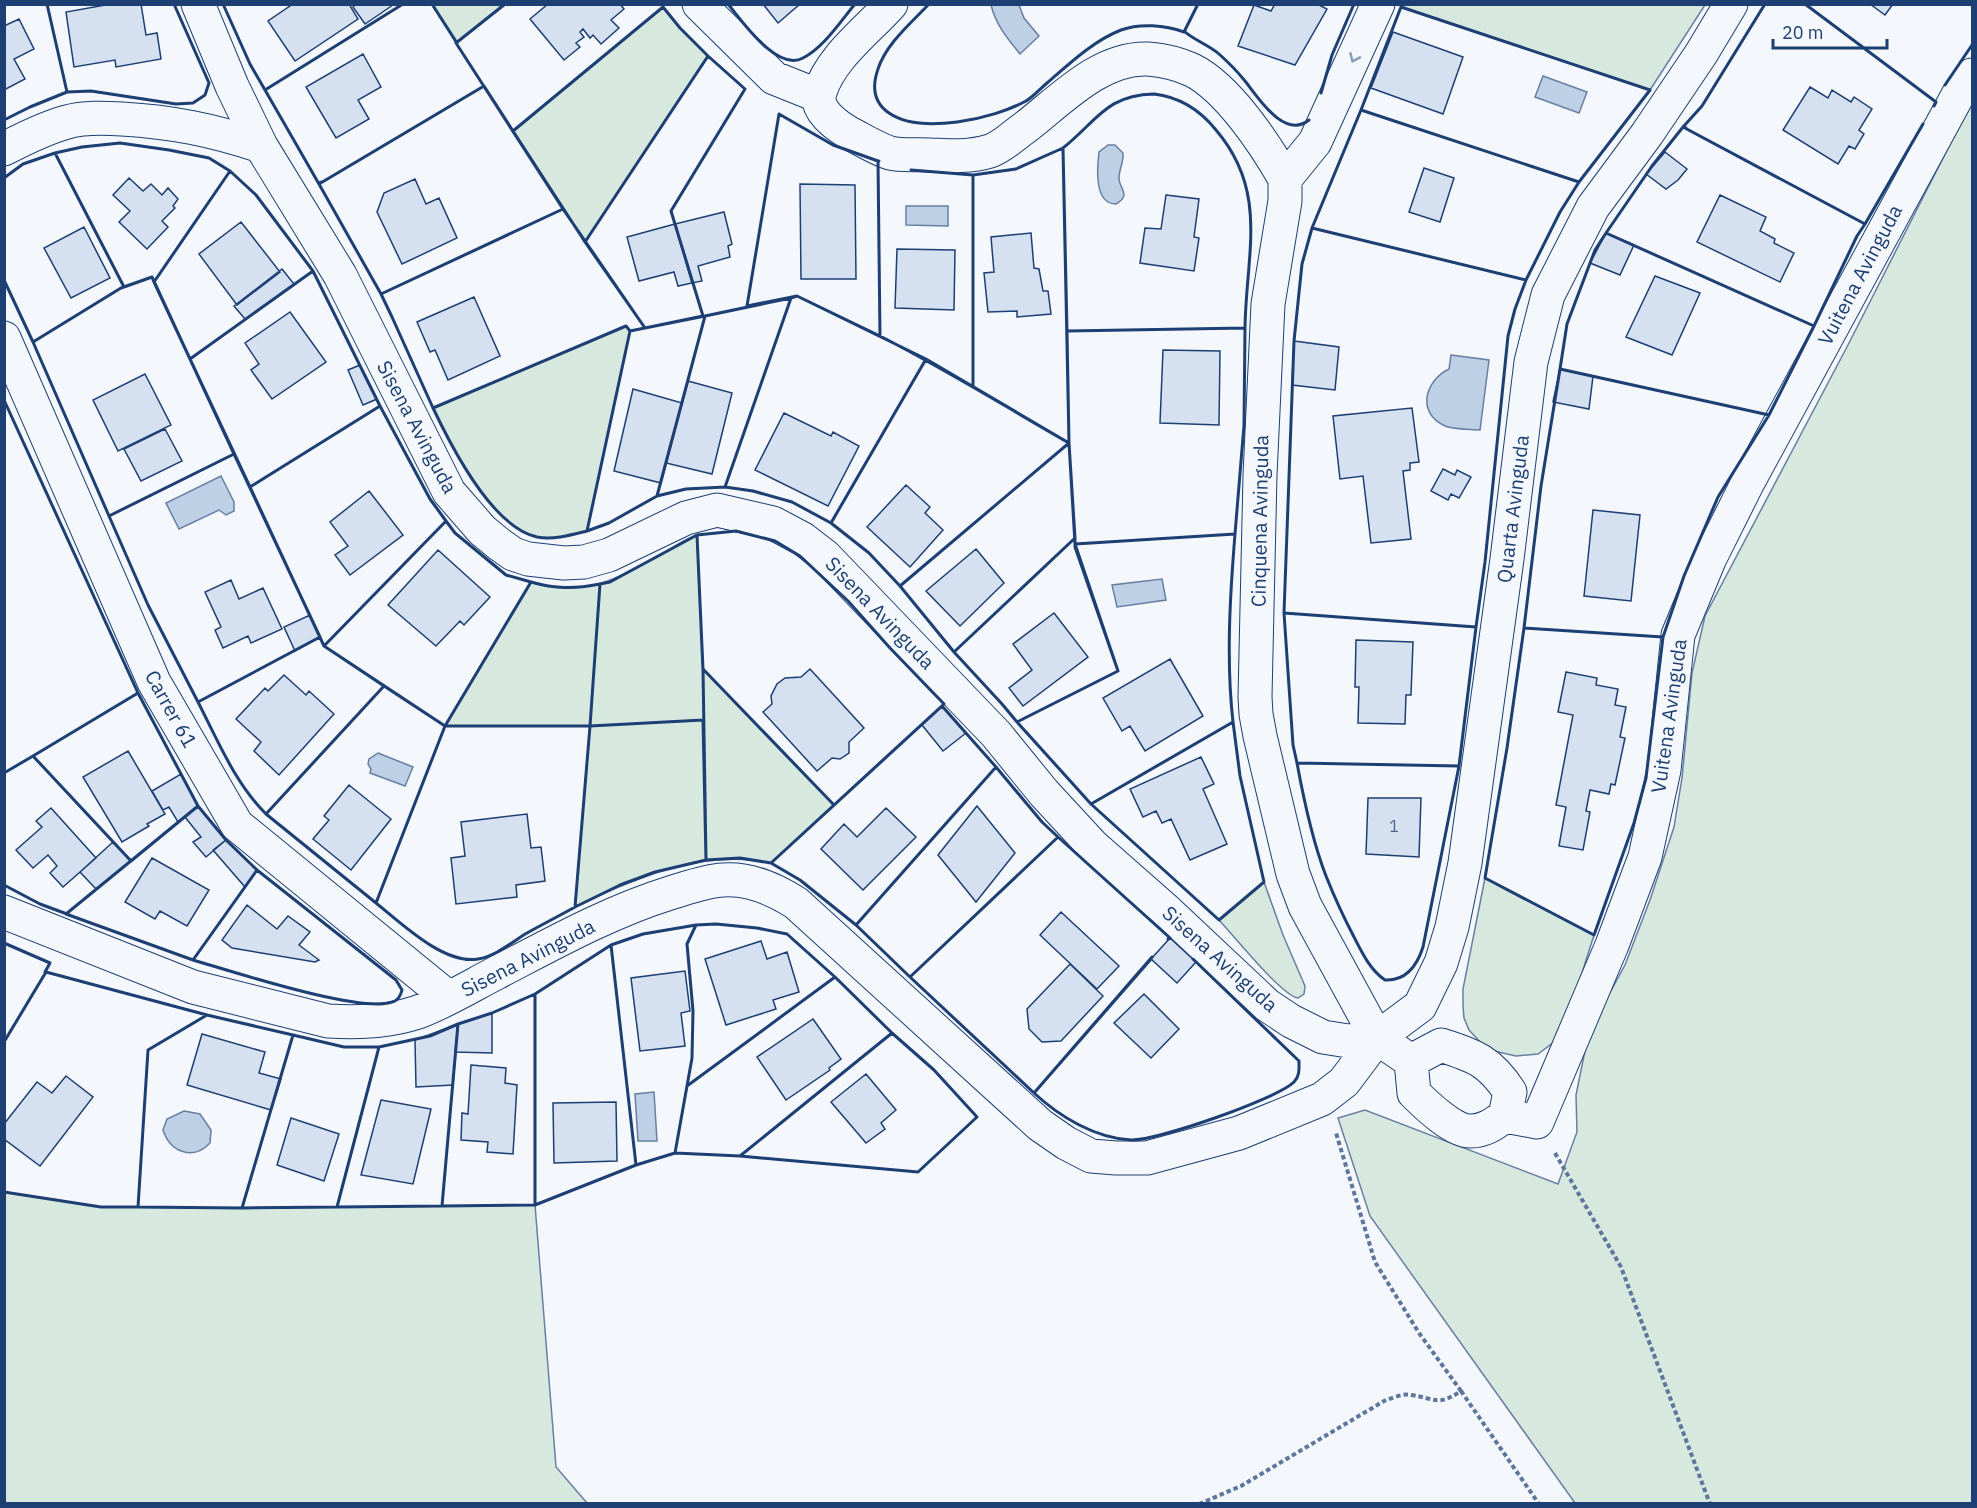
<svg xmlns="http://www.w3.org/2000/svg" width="1977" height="1508" font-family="'IBM Plex Sans',sans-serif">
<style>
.green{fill:#d7e8df;stroke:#687fa3;stroke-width:1.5}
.water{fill:#bed0e5;stroke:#687fa3;stroke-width:1.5}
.building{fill:#d5e0f0;stroke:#1d3f73;stroke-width:1.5}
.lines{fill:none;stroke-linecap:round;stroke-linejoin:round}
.minor-casing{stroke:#1d3f73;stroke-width:35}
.path{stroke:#5e769c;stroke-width:4;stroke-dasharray:4.5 3;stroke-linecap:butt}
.minor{stroke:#f4f7fb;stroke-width:33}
.wall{stroke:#1d3f73;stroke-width:3}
.oneway{stroke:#889bb7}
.labels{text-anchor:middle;stroke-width:4.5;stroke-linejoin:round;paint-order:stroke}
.number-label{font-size:16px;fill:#4b6792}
.street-label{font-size:20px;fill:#1d3f73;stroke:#f4f7fb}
</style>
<rect width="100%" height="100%" fill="#f4f7fb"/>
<path class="green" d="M432 5H505L456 43Z
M1402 5V4L1705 5 1650 90 1401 7Z
M663 7 680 28 708 56 585 242 513 131Z
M1972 101V1503H1575L1370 1216 1338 1118 1365 1110 1558 1184 1577 1132 1576 1095 1589 1031 1625 965 1650 900 1674 827 1682 778 1692 673 1705 616 1848 345Z
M626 326 630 331 587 531C571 535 554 540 537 537 492 527 451 446 433 408Z
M697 535 703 669 834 805 771 863C702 849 637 877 575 907L590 726H445L531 582C588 598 616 579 665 552 675 547 686 538 697 535Z
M1485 878 1594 935 1562 1036 1538 1054 1516 1056 1494 1051 1482 1044 1469 1030 1464 1018 1463 1006V989Z
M1264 882 1283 935 1305 986 1304 994 1298 998C1282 996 1233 935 1219 920Z
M4 1192 101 1207 242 1208 535 1205 556 1467 587 1503H5Z"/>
<path class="water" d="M991 5H1019L1024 18 1039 36 1020 54C1007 38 996 25 991 5Z
M1543 76 1587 92 1579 113 1535 97Z
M1108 145H1115L1123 153C1124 162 1119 169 1119 178 1119 189 1132 195 1116 204 1094 204 1097 168 1099 152Z
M906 206H948V226L906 225Z
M1451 355 1489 360 1480 430C1469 429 1452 430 1443 425 1416 411 1426 380 1449 369Z
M221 476 234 502V511L226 515 219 510 179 529 166 503Z
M1162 579 1166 600 1117 607 1112 585Z
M378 753 413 767 405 786 370 773 371 769 368 764 369 759Z
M654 1092 657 1141H638L635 1094Z
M184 1111 200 1114 211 1130 210 1143C193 1161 170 1152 163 1130L167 1119Z"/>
<path class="building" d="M111 4H141L146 35 157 33 161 59 116 67 115 60 74 67 66 12Z
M293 4H349L358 19 295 61 268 21Z
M356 4H392L393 5 365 24 353 7Z
M548 4H620L624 9 611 20 619 28 601 44 593 35 590 38 583 29 580 32 584 37 576 43 580 47 564 60 530 19Z
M763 4H800L778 23Z
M1275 4H1317L1327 9 1295 65 1238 46 1254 5 1271 11Z
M1870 4H1893L1885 15Z
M19 19 34 49 14 59 25 79 4 90V26Z
M1393 32 1463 57 1443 114 1371 88Z
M363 54 381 87 358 100 369 119 336 138 306 87Z
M1810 87 1828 98 1832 90 1851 102 1854 97 1872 109 1859 130 1864 134 1855 149 1849 146 1838 164 1783 130Z
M1665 152 1687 169 1678 180 1666 189 1646 174Z
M1424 168 1454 178 1440 222 1409 212Z
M129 178 143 191 151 184 162 195 168 188 178 199 173 206 175 208 162 221 168 227 147 249 119 222 130 211 113 195Z
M415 179 426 204 439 198 457 238 402 264 377 212 384 193Z
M800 184 855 185 856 279H801Z
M1166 195 1199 199 1194 237 1199 238 1194 271 1140 263 1145 228 1161 229Z
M1720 195 1766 217 1760 231 1775 239 1774 243 1794 253 1780 282 1697 242Z
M724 212 732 244 728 246 730 257 698 266 702 281 692 283 675 224Z
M241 222 280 272 237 305 199 254Z
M675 224 692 283 678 286 674 272 639 281 627 237Z
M84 227 110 278 71 298 44 248Z
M1031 233 1034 268 1039 269 1043 291H1048L1051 314 1017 317V311L988 312 984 273 994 272 991 237Z
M1606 233 1634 245 1620 275 1590 263Z
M897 249 955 250 954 310 895 308Z
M282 269 294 284 245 319 234 306Z
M1655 276 1700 293 1672 355 1626 337Z
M474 297 500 356 448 380 435 350 430 352 417 322Z
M290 312 326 362 272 399 251 370 259 364 245 343Z
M1294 341 1339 347 1335 390 1292 385Z
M1163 350 1220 351 1219 425 1160 423Z
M360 365 377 399 363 405 348 370Z
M1560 369 1593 376 1589 409 1553 402Z
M145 374 171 425 118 451 93 400Z
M688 381 732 393 712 474 666 463Z
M633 389 682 403 661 483 614 471Z
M1412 408 1419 462 1410 463V470L1403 471 1411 539 1371 543 1363 476 1340 479 1333 416Z
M784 413 831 436 833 432 859 446 828 506 755 470Z
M165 429 182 461 141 481 124 449Z
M1443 469 1455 475 1457 470 1471 477 1459 498 1451 494 1448 500 1431 491Z
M906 485 930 507 925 513 943 530 910 567 867 527Z
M369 491 403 535 350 575 335 555 348 546 330 522Z
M1593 510 1640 515 1631 601 1584 596Z
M976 549 1004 583 960 626 926 591Z
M438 550 490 597 464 625 460 621 436 646 388 605Z
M231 580 239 599 263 588 282 629 251 643 248 636 223 648 215 630 221 627 205 592Z
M1054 613 1088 657 1023 706 1009 688 1032 670 1013 644Z
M310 615 320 637 295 651 284 627Z
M1356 640 1413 642 1411 695H1406L1405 724 1358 723 1359 687H1355Z
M1170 659 1203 716 1145 751 1130 726 1122 731 1103 698Z
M810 669 864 728 849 742V753L840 759 832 758 817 771 763 712 772 704 771 696 777 684 785 678 801 677Z
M1566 672 1597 678 1596 685 1618 689 1615 705 1626 707 1620 737 1625 738 1615 785 1611 784 1609 794 1590 790 1586 811 1590 812 1583 850 1559 846 1566 807 1556 805 1573 715 1558 712Z
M284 675 306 695 309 691 334 714 279 775 254 751 261 742 236 719 265 688 268 691Z
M942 706 966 733 943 751 922 725Z
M128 751 165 814 147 824 149 826 122 842 83 777Z
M1201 757 1214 784 1203 789 1227 844 1190 860 1171 819 1162 823 1156 811 1143 817 1130 789Z
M181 774 198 806 178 822 169 807 163 810 152 791Z
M349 785 391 819 351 870 313 839 329 820 324 816Z
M1368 798H1421L1419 857 1366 854Z
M198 806 226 840 206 857 193 842 201 837 185 817Z
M977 806 1015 853 976 902 938 855Z
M51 808 96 858 63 887 50 873 57 866 48 855 33 868 16 850 42 827 36 821Z
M886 808 916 837 863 890 821 849 844 824 857 837Z
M527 814 531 848 541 847 545 881 516 885 517 897 456 904 451 858 465 856 461 822Z
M226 840 257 870 245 887 213 850Z
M113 842 131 861 96 889 80 872Z
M152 858 209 890 187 926 160 911 155 919 125 902Z
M247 905 277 929 288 916 310 932 299 945 319 960 315 962 232 948 222 940Z
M1061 912 1119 966 1097 989 1040 935Z
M1170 938 1196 962 1177 983 1151 959Z
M761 941 767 959 787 952 799 992 773 1000 776 1009 726 1025 705 959Z
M1070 964 1103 996 1061 1041 1042 1042 1029 1029 1027 1009Z
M685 971 690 1011 681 1013 685 1046 640 1051 631 978Z
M1144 994 1179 1029 1151 1058 1114 1023Z
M492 1013V1053L455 1052 458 1024Z
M813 1019 841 1059 829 1068 830 1070 786 1100 757 1057Z
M458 1024 453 1085 416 1087 415 1040Z
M202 1034 265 1052 259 1073 281 1079 271 1110 187 1085Z
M471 1065 506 1068 505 1083 517 1085 513 1154 487 1152 488 1142 461 1140 462 1113 468 1114Z
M866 1074 896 1110 881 1123 885 1129 866 1143 831 1102Z
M66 1076 93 1097 40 1166 4 1139V1124L37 1082 52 1093Z
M381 1100 431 1109 413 1184 361 1175Z
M616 1102 617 1161 554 1163 553 1103Z
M291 1118 339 1134 324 1181 277 1165Z"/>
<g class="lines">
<defs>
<path id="minor" d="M198 4 232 86 261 146
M699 4 774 78 819 96
M891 4C867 31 831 57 820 92 814 110 836 125 849 133 861 139 877 149 890 153 902 156 918 154 931 155 950 156 971 157 990 151 1002 147 1013 136 1023 129 1059 102 1099 57 1148 59 1161 60 1179 64 1192 70 1228 88 1265 144 1285 179
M1378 4 1315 142 1285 179V201L1268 304 1260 475 1255 697 1256 714 1260 736 1293 874 1305 906 1377 1038 1411 1061 1414 1093C1426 1105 1454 1132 1471 1131 1485 1131 1495 1123 1505 1116L1537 1122 1612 945 1645 857 1664 770 1678 635 1710 558 1747 484 1958 95 1972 75
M4 149C25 138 45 128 67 122 84 117 105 118 122 119 173 122 212 130 261 146L340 275 449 492 482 530 499 544 513 554 528 559 564 563 584 562 609 555 686 518 717 510 773 523 803 539 825 556 996 734 1044 793 1093 846 1168 912 1267 1005 1291 1021 1323 1037 1348 1041 1377 1038
M4 338 154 682 237 825 449 998
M4 912 193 987 328 1021C358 1023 389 1022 418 1012 445 1002 471 986 496 973 552 944 609 912 670 893 687 888 705 881 723 880 750 878 774 889 796 903L1040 1125 1066 1143 1091 1156 1116 1158H1147L1239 1133 1322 1099 1344 1082 1377 1038 1420 1006 1441 963 1452 927 1465 863 1507 559 1531 362 1548 295 1593 207 1647 134 1701 54 1731 4
M1411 1061 1441 1045C1475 1056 1490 1061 1510 1092L1505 1116"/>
</defs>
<use href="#minor" class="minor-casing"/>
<path class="path" d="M1555 1153 1621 1267 1710 1504
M1461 1391 1539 1504
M1199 1504 1241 1486 1384 1401C1392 1398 1403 1393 1411 1395 1435 1398 1437 1407 1461 1391L1419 1333 1375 1262 1336 1133"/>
<use href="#minor" class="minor"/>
<path class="wall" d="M47 4 67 92 91 91 176 104 193 103 205 95 209 83 174 4
M223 4 250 64 265 90
M432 4 457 43
M505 4 456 43 563 209 381 294 319 184 484 86 513 131
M728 4C742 21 777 72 803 58 824 47 840 22 855 4
M929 4C911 23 886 44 878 69 872 86 873 102 889 113 921 135 993 119 1026 101 1033 97 1040 89 1047 83 1069 64 1093 41 1121 30 1140 23 1165 25 1184 32L1198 4
M1805 4 1936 102 1934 106
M663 7 680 28 708 56 585 242 513 131Z
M1401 7 1650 90 1579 182 1361 110Z
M1184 31C1192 39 1209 45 1219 54 1228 62 1237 71 1245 81 1258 97 1284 140 1309 120
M708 56 745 89 671 211 703 316 645 328 585 242Z
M1945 85 1972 45
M1321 93 1332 55 1354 4
M1154 94C1180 97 1200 110 1216 130 1269 192 1246 254 1245 328L1067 331 1063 148C1097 121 1106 95 1154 94Z
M1361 110 1579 182 1560 212 1526 280 1312 228Z
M779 114 833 145 878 161 880 336 797 296 747 306Z
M4 120 30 107 67 92
M1683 127 1865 224 1857 236 1814 326 1606 233 1652 166Z
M1686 128 1683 127 1702 106 1765 4
M120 143 169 150 209 158 230 171 154 282 152 277 124 287 55 153 82 147Z
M879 161H878L880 336C945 369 1006 407 1069 443L1063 148 1016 169 973 175V387
M911 170 973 175V387
M230 171 256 195 313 271 190 359 154 282Z
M4 178 23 164 55 153
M321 182 319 184 265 90 403 4
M563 209 645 328 630 331 626 326 433 408 392 317 381 294Z
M1863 223 1865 224 1923 124
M1312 228 1526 280 1515 309 1508 336 1485 562 1476 627 1284 613 1294 341 1302 264Z
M1606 233 1814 326 1769 415 1560 369 1567 324 1595 250Z
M313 271 380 406 250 487 190 359Z
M4 280 33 342 121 288 152 277 234 454 109 516 33 342 121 288 124 287
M797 296 926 359 831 523 792 502 753 491 725 487 791 298Z
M791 298 725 487 686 489 657 496 705 316Z
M705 316 657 496 609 523 587 531 630 331Z
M626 326 630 331 587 531C571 535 554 540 537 537 492 527 451 446 433 408Z
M1245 328 1244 425 1235 534 1075 544 1069 443 1067 331Z
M926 359 1069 443 900 586 869 553 831 523Z
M1560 369 1769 415 1718 497 1684 576 1663 637 1524 628 1541 486Z
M4 400 138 693 136 694
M380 406 430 499 446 521 324 646 250 487Z
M1069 443 1075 538 954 652 900 586Z
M234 454 320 637 198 702 148 605 109 516Z
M446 521 455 533 506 575 531 582 445 726 324 646Z
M736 531 775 541 800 556 848 601 890 648 944 704 834 805 703 669 697 535Z
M1235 534C1230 596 1226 660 1233 722L1091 804 1017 722 1118 671 1075 544Z
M1075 538V547L1118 671 1017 722 1002 704 954 652Z
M1284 613 1476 627 1459 766 1297 763 1293 745Z
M1524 628 1663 637 1646 778 1634 823 1594 935 1485 878 1507 748Z
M320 637 324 646 384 686 266 814C235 783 218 741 198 702Z
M384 686 445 726 376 903 266 814Z
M138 693 198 806 131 861 33 756Z
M942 706 996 767 856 925 800 880 771 863Z
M703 720 590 726 575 907 620 885 655 872 706 860 703 669 834 805 771 863 740 858 706 860 703 720
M1233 722 1240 776 1264 882 1219 920 1091 804Z
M445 726H590L575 907C559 916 543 924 527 933 512 942 496 956 478 959 444 965 401 923 376 903Z
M590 726 600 584 610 582 697 535 703 671
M590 726 600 584C575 589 555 589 531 582L445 726H590
M1297 763 1459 766 1423 947C1417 966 1406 981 1385 980 1370 970 1361 951 1353 935 1343 916 1334 896 1326 876 1312 840 1304 801 1297 763Z
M996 767 1042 822 1058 837 910 977 856 925Z
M4 773 33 756
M198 806 226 840 257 870 193 960 66 914Z
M257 870 396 980 402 990C401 994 400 998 395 1001 367 1016 228 970 193 960Z
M4 885 40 904 67 914
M716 924 757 928 787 934 835 977 687 1086 692 1058 693 1011 687 944 696 925Z
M696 925 687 944 693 1011 692 1058 675 1153 636 1165 611 945 643 934Z
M4 943 50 963 45 972
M611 945 636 1165 535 1205V994Z
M1152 957 1034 1093C1060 1117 1095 1138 1131 1140 1156 1141 1277 1099 1294 1082 1300 1076 1299 1068 1299 1061L1193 959
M1151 959 1034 1093 910 977 1058 837 1170 938 1168 939
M835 977 892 1033 740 1156 675 1153 687 1086Z
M535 994V1205L442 1206 458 1024 492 1013Z
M207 1015 293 1035 242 1208 138 1207 148 1050Z
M458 1024 442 1206 337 1207 379 1047 430 1036Z
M892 1033 934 1070 977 1117 918 1172 740 1156Z
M293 1035 344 1047H379L337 1207 242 1208Z
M4 1042 46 972 207 1015 148 1050 138 1207H101L4 1192"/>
</g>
<defs><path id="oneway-chevron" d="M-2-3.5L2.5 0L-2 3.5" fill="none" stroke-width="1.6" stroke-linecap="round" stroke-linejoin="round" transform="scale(1.5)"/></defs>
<use class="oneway" href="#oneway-chevron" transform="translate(1354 58) rotate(114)"/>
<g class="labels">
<g class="number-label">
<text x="1394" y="832">1</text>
</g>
<g class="street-label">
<text transform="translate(1860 275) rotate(-62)" y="7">Vuitena Avinguda</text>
<text transform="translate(417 427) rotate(62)" y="7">Sisena Avinguda</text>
<text transform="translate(1513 509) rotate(-83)" y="7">Quarta Avinguda</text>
<text transform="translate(1260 521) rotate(-89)" y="7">Cinquena Avinguda</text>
<text transform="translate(880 613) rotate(46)" y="7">Sisena Avinguda</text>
<text transform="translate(171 709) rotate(61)" y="7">Carrer 61</text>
<text transform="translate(1669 716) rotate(-82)" y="7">Vuitena Avinguda</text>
<text transform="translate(528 958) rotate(-27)" y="7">Sisena Avinguda</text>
<text transform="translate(1220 959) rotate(42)" y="7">Sisena Avinguda</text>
</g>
</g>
<rect width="1977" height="1508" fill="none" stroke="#1d3f73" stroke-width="12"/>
<path d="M1773 39v9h114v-9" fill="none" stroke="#1d3f73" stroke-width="3"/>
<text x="1782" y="39" font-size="18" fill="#1d3f73" stroke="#f4f7fb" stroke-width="4.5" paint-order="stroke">20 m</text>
</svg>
